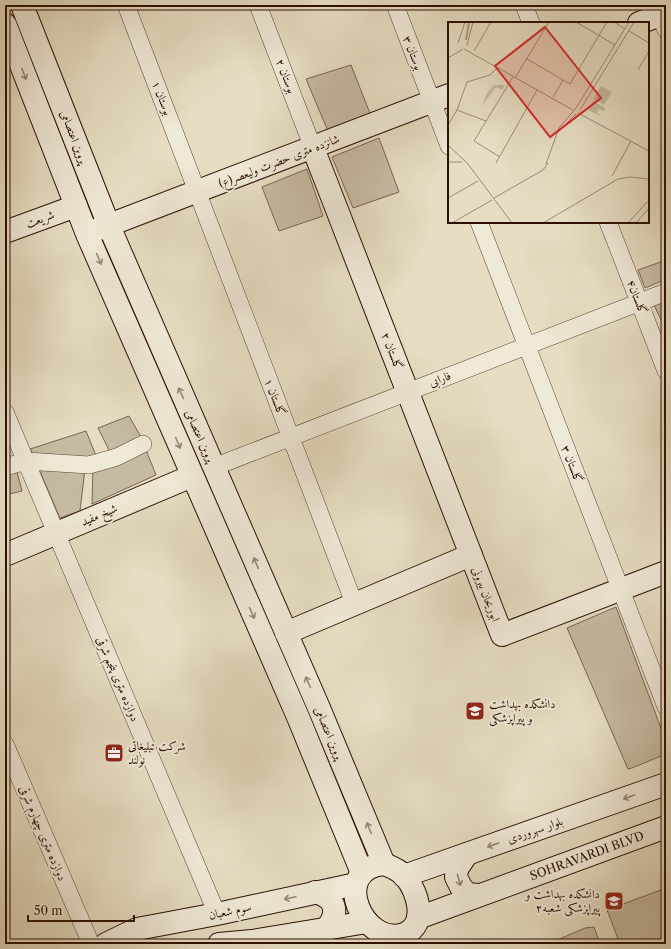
<svg xmlns="http://www.w3.org/2000/svg" width="671" height="949" font-family="'Libre Caslon Text',Amiri,serif">
<style>
.green{fill:#c6baa2;stroke:#796452}
.lines{fill:none;stroke-linecap:round;stroke-linejoin:round}
.street-casing{stroke:#5a4233;stroke-width:18}
.secondary-casing{stroke:#2c0f03;stroke-width:24}
.street{stroke:#efe9d7;stroke-width:17}
.secondary{stroke:#efe9d7;stroke-width:22}
.oneway{stroke:#978778}
.labels{text-anchor:middle;stroke-width:4;stroke-linejoin:round;paint-order:stroke}
.street-label{font-size:12px;fill:#2c0f03;stroke:#efe9d7}
.poi-label{font-size:12px;fill:#2c0f03;stroke:#efe9d7;text-anchor:start}
.inset-river{fill:none;stroke:#a79781;stroke-width:2}
.inset-road{fill:none;stroke:#9c8b76;stroke-width:1}
.view{fill:#d62828;fill-opacity:0.15;stroke:#d62828;stroke-width:2}
.inset-edge{fill:none;stroke:#2c0f03;stroke-width:2}
</style>
<rect width="100%" height="100%" fill="#e6ddc2"/>
<filter id="stains"><feTurbulence type="fractalNoise" baseFrequency=".005" numOctaves="4"/><feColorMatrix values="0 0 0 0 .2 0 0 0 0 .09 0 0 0 0 .02 0 0 0 .5 -.17"/></filter>
<radialGradient id="worn" r=".72"><stop offset=".6" stop-color="#630" stop-opacity="0"/><stop offset="1" stop-color="#630" stop-opacity=".3"/></radialGradient>
<path class="green" d="M351 65 371 116 328 131 306 79Z
M379 138 399 192 353 208 332 157Z
M307 169 323 216 279 231 262 187Z
M666 260V279L645 288 638 270Z
M666 298V328H665L653 303Z
M129 416 141 437 110 452 98 428Z
M86 431 97 458 36 459 30 449Z
M146 450 156 475 92 504 93 469Z
M16 468 22 491 5 495V472Z
M85 469 80 511 60 518 41 474V470Z
M616 607 666 742V754L632 768 628 769 567 628Z
M666 888V944H620L607 910Z
M594 927 600 944H548L585 928Z"/>
<g class="lines">
<defs>
<path id="street" d="M126 5 354 603
M258 5 313 148
M395 5 449 146
M524 5 531 23
M656 5 666 30
M479 222 666 707
M608 222 666 371
M5 412 217 914
M5 467 26 461 89 465 117 457 143 444
M214 467 666 292
M5 744 91 944"/>
<g id="secondary">
<path d="M22 5 109 226 319 708 384 864"/>
<path d="M639 23 666 13"/>
<path d="M5 24 87 234 298 717 362 873"/>
<path d="M313 148 502 635 666 572"/>
<path d="M96 230 449 95"/>
<path d="M5 232 76 206"/>
<path d="M5 555 192 476"/>
<path d="M286 633 471 555"/>
<path d="M467 854 457 869 456 877 461 887 467 894 479 895"/>
<path d="M384 864C392 867 399 870 405 876 417 891 429 925 404 934 363 948 329 869 384 864Z"/>
<path d="M404 876 666 784"/>
<path d="M315 892C336 898 340 912 326 929"/>
<path id="s1" d="M418 918 666 827"/>
<path d="M106 944 137 929 217 914 356 884"/>
<path d="M219 944 252 941 367 922"/>
</g>
</defs>
<use href="#street" class="street-casing"/>
<use href="#secondary" class="secondary-casing"/>
<use href="#street" class="street"/>
<use href="#secondary" class="secondary"/>
</g>
<defs><path id="oneway-shaft" d="M-6 0H5M1.5-3L5.5 0L1.5 3" fill="none" stroke-width="1.6" stroke-linecap="round" stroke-linejoin="round"/></defs>
<g class="oneway">
<use href="#oneway-shaft" transform="translate(24 74) rotate(69)"/>
<use href="#oneway-shaft" transform="translate(99 259) rotate(67)"/>
<use href="#oneway-shaft" transform="translate(181 393) rotate(-114)"/>
<use href="#oneway-shaft" transform="translate(178 443) rotate(67)"/>
<use href="#oneway-shaft" transform="translate(256 563) rotate(-113)"/>
<use href="#oneway-shaft" transform="translate(252 613) rotate(66)"/>
<use href="#oneway-shaft" transform="translate(308 682) rotate(-114)"/>
<use href="#oneway-shaft" transform="translate(629 797) rotate(161)"/>
<use href="#oneway-shaft" transform="translate(369 828) rotate(-113)"/>
<use href="#oneway-shaft" transform="translate(493 845) rotate(161)"/>
<use href="#oneway-shaft" transform="translate(459 880) rotate(74)"/>
<use href="#oneway-shaft" transform="translate(290 898) rotate(168)"/>
</g>
<defs>
<symbol id="university-square" viewBox="-11 -11 22 22"><rect x="-9" y="-9" width="18" height="18" rx="4" fill="#8f2418" stroke="#efe9d7"/><path d="M0-5L7-2L0 1L-7-2ZM-4 1L0 2.5L4 1V4Q0 6-4 4Z" fill="#fff"/></symbol>
<symbol id="office-square" viewBox="-11 -11 22 22"><rect x="-9" y="-9" width="18" height="18" rx="4" fill="#8f2418" stroke="#efe9d7"/><path d="M-6-3h4V-5.5h4V-3h4V5H-6ZM-1-4.5V-3h2v-1.5ZM-6 0V1H6V0Z" fill="#fff"/></symbol>
</defs>
<g fill-rule="evenodd">
<use href="#university-square" x="464" y="700" width="22" height="22"/>
<use href="#office-square" x="103" y="742" width="22" height="22"/>
<use href="#university-square" x="603" y="890" width="22" height="22"/>
</g>
<g class="labels">
<g class="street-label">
<text transform="translate(413 53) rotate(69)" y="4">بوستان ۳</text>
<text transform="translate(286 76) rotate(69)" y="4">بوستان ۲</text>
<text transform="translate(162 98) rotate(69)" y="4">بوستان ۱</text>
<text transform="translate(74 137) rotate(69)" y="4">پروین اعتصامی</text>
<text transform="translate(279 161) rotate(-21)" y="4">شانزده متری حضرت ولیعصر(ع)</text>
<text transform="translate(40 219) rotate(-21)" y="4">شریعت</text>
<text transform="translate(637 297) rotate(69)" y="4">گلستان۴</text>
<text transform="translate(392 351) rotate(69)" y="4">گلستان ۲</text>
<text transform="translate(440 379) rotate(-21)" y="4">فارابی</text>
<text transform="translate(275 397) rotate(69)" y="4">گلستان ۱</text>
<text transform="translate(200 436) rotate(66)" y="4">پروین اعتصامی</text>
<text transform="translate(572 464) rotate(69)" y="4">گلستان ۳</text>
<text transform="translate(99 515) rotate(-23)" y="4">شیخ مفید</text>
<text transform="translate(486 594) rotate(69)" y="4">ابوریحان بیرونی</text>
<text transform="translate(118 679) rotate(67)" y="4">دوازده متری پنجم شرقی</text>
<text transform="translate(329 733) rotate(67)" y="4">پروین اعتصامی</text>
<text transform="translate(535 830) rotate(-19)" y="4">بلوار سهروردی</text>
<text transform="translate(43 833) rotate(67)" y="4">دوازده متری چهارم شرقی</text>
<text dy="4" stroke="none"><textPath href="#s1" startOffset="180">SOHRAVARDI BLVD</textPath></text>
<text transform="translate(230 911) rotate(-12)" y="4">سوم شعبان</text>
</g>
<g class="poi-label">
<text x="489" y="708">دانشکده بهداشت<tspan x="489" dy="14">و پیراپزشکی</tspan></text>
<text x="128" y="750">شرکت تبلیغاتی<tspan x="128" dy="14">نولند</tspan></text>
<text x="600" y="898" text-anchor="end">دانشکده بهداشت و<tspan x="600" dy="14">پیراپزشکى شعبه۲</tspan></text>
</g>
</g>
<g transform="translate(448 22)">
<rect width="201" height="201" fill="#e6ddc2"/>
<path d="M46 63H57L54 68 48 65 34 84 39 71ZM153 64 164 70 156 83 145 77ZM145 79 157 86 156 89 151 87 149 90 153 94 140 88Z" fill="#c6baa2"/>
<path class="inset-river" d="M18 18 21 0"/>
<path class="inset-road" d="M128 0 167 23M166 0 177 7M181 9 201 21M10 21 17 0M19 23 25 0M16 27 125 88M26 29 43 0M0 36 15 27M79 37 122 62 159 0M190 48 201 29M67 56 101 0M105 75 115 58M9 88 38 99M132 88 186 0M130 91 201 129M0 103 9 88 19 60 42 53 49 46M115 105 128 92M0 123 20 142 64 201M52 135 26 119 65 55M0 140H14M48 141 89 68M98 142 111 106 128 86 181 0M164 154 183 119M0 176 30 159M46 176 95 148 100 141M4 201 44 178M95 201 170 157 182 155 201 157M180 201 201 178M188 201 201 186"/>
<path class="view" d="M97 5 153 76 102 115 47 44Z"/>
<rect width="201" height="201" class="inset-edge"/>
</g>
<rect width="671" height="949" fill="none" stroke="#e6ddc2" stroke-width="20"/>
<rect x="6" y="6" width="659" height="937" fill="none" stroke="#2c0f03" stroke-width="2"/>
<rect x="10" y="10" width="651" height="929" fill="none" stroke="#2c0f03"/>
<path d="M28 915v6h106v-6" fill="none" stroke="#2c0f03" stroke-width="2"/>
<text x="34" y="915" font-size="12" fill="#2c0f03" stroke="#efe9d7" stroke-width="3" paint-order="stroke">50 m</text>
<rect width="100%" height="100%" filter="url(#stains)"/>
<rect width="100%" height="100%" fill="url(#worn)"/>
</svg>
